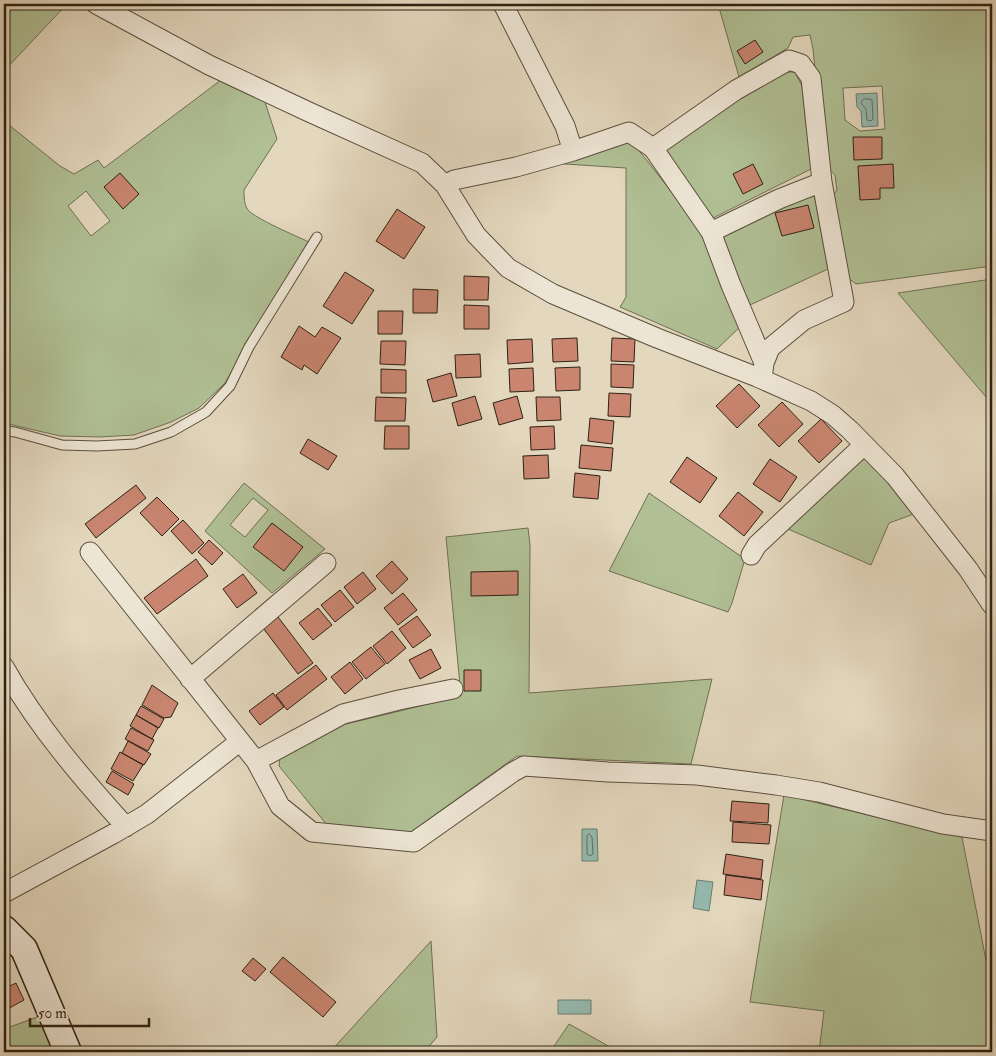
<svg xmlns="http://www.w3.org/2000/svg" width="996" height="1056" font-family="'IM FELL Double Pica',serif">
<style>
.green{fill:#b0bf94;stroke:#6e7054;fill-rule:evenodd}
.water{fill:#95baaf;stroke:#6b7d71}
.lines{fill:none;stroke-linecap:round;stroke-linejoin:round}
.shore{stroke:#616e61;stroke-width:1}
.building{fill:#c98570;stroke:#2d2213}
.lane-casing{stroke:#5a4f3e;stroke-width:11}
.street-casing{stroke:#5a4f3e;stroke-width:21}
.secondary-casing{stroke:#2d2213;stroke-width:29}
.lane{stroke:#ede5d4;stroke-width:9}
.street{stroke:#ede5d4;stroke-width:19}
.secondary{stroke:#ede5d4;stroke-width:26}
</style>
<rect width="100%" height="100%" fill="#e3d7bd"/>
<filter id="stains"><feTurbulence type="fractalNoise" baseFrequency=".004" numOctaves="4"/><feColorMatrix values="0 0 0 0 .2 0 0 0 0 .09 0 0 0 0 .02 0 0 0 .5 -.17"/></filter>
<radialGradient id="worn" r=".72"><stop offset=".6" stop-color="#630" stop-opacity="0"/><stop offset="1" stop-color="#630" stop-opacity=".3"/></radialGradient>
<path class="green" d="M4 4H67L4 71Z
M718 4H992V266L856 284 847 277 832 197 837 190 835 175 825 165 813 49 810 35 793 37 788 48 739 77ZM882 86 885 129 860 131 845 120 843 88Z
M786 72H795L802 86 811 169 711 219 663 149 742 96Z
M221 80 264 99 277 139 244 190C244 196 244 205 248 210 256 219 296 236 309 242L225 383 199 408 171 422 134 435 100 437 60 436 4 423V121L60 166 74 174 98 160 104 168ZM86 191 110 221 91 236 68 206Z
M630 139 703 232 742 325 717 349 620 307 626 297V168L550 163Z
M814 194 828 269 750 305 719 235 779 204Z
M992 279V404L898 293Z
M865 455 914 514 889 523 871 565 788 529Z
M244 483 325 549 272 593 205 531ZM253 498 268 510 245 537 230 525Z
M649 493 745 559 732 603 728 612 609 571Z
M528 528 530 545 529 693 712 679 691 764 517 756 408 834 327 825 279 766 280 758 342 725 461 696 446 537Z
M784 795 962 837 992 991V1052H819L824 1011 750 1002Z
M431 941 437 1037 424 1052H330Z
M43 1015 55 1051 4 1052V1029Z
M569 1024 619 1052H550Z"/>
<path class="water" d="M877 93 878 126 862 127 861 111 857 107 856 94Z
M582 829H597L598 861H582Z
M697 880 713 882 709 911 693 908Z
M591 1000V1014H558V1000Z"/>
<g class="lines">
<path class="shore" d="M864 99H870L872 100 873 119 871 121 867 120 866 109 861 103Z
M589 834 592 837 593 854 590 856 587 854V836Z"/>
</g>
<path class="building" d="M755 40 763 52 745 64 737 51Z
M853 137H882V159L854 160Z
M753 164 763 184 743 194 733 174Z
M893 164 894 188H880V199L860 200 858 166Z
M120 173 139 194 123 209 104 187Z
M808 205 814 228 782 236 775 213Z
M397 209 425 227 404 259 376 241Z
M345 272 374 290 352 324 323 306Z
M464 276 489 277 488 300H464Z
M413 289 438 290 437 313H413Z
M464 305 489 306V329H464Z
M378 311H403L402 334H378Z
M299 326 315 337 322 327 341 338 317 374 304 365 302 370 281 357Z
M577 338 578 361 553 362 552 339Z
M612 338 635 339 634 362 611 361Z
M532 339 533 362 508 364 507 340Z
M381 341H406L405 365 380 364Z
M480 354 481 377 456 378 455 355Z
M611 364 634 365 633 388 611 387Z
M580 367V390L556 391 555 368Z
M533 368 534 391 510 392 509 369Z
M381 369 406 370V393H381Z
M451 373 457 396 433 402 427 380Z
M739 384 760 406 737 428 716 406Z
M609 393 631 394 630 417 608 416Z
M475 396 482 419 458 426 452 403Z
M517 396 523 418 499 425 493 403Z
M376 397 406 398 405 421H375Z
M536 397H560L561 420 537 421Z
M782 402 803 424 779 447 758 425Z
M590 418 614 421 612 444 588 441Z
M821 419 842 441 819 463 798 441Z
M385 426H409V449H384Z
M554 426 555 449 531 450 530 427Z
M308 439 337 456 328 470 300 453Z
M581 445 613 448 611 471 579 468Z
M548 455 549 478 524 479 523 456Z
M687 457 717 478 700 503 670 482Z
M770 459 797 477 780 502 753 484Z
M575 473 600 476 598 499 573 497Z
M136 485 146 498 96 538 85 524Z
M738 492 763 512 744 536 719 516Z
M157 497 179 519 162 536 140 513Z
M183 520 204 543 192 554 171 531Z
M272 523 303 547 284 571 253 547Z
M209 540 223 553 212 565 198 552Z
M196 559 208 576 157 614 144 598Z
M392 561 408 579 392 594 376 576Z
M518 571V595L471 596V572Z
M363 572 376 589 357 604 344 587Z
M243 574 257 593 237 608 223 589Z
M340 590 354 607 335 622 321 605Z
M403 593 417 610 398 625 384 608Z
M318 608 332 625 313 640 299 623Z
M275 613 313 663 298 674 260 624Z
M417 616 431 635 413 648 399 629Z
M392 631 406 648 387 664 373 646Z
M371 647 385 664 366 679 352 662Z
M431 649 441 668 420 679 409 660Z
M350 662 363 679 345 694 331 677Z
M316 665 327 679 287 710 276 695Z
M464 670H481V691H464Z
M152 685 178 703 171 717 164 718 142 705Z
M273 693 284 707 260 725 249 711Z
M141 706 164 719 159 728 136 715Z
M136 715 158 728 152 739 130 726Z
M131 728 154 740 148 751 125 739Z
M128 741 151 754 144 765 122 753Z
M120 752 143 765 133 781 111 769Z
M112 771 134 784 128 795 106 782Z
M732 801 769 804 768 823 730 821Z
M733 822 771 825 769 844 732 842Z
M726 854 763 860 761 879 723 874Z
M726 875 763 880 761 900 724 895Z
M283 957 336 1002 323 1017 270 972Z
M253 958 266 969 255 981 242 971Z
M16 983 24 1000 4 1011V989Z"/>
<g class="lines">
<defs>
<path id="lane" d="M4 431 15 432 62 445 97 446 135 444 171 432 206 412 230 386 249 347 317 237"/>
<path id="street" d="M96 4 209 65 309 112 422 163 445 185 476 235 508 268 553 294 657 338 757 377 811 401 833 415 850 430 895 476 968 569 992 605
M653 148 736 90 789 60 801 64 811 78 822 182 844 302 804 320 770 348 764 363 762 379
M573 151 629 132 653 148 711 232
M445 185 454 180 516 167 573 151 565 126 503 4
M764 363 731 285 711 232 779 199 822 182
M90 552 256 761 280 806 312 832 414 842 513 772 524 766 608 772 697 775 776 785 819 792 943 824 992 831
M751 555 757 545 864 445
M4 667C37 726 81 777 126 827
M190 679 326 563
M256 761 343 714 399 700 453 689
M4 893 113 834 147 814 239 742"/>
<path id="secondary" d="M4 929 24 949 68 1052"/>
</defs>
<use href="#lane" class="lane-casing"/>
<use href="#street" class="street-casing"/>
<use href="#secondary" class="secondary-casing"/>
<use href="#lane" class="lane"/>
<use href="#street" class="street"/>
<use href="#secondary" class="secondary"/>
</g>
<rect width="996" height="1056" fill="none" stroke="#e3d7bd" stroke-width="20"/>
<rect x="5" y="5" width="986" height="1046" fill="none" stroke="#2d2213" stroke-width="2.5"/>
<rect x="10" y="10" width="976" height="1036" fill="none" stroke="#2d2213"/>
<path d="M30 1018v8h119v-8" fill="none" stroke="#2d2213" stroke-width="2.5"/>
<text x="38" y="1018" font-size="15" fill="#2d2213" stroke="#ede5d4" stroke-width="4" paint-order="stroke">50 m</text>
<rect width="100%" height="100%" filter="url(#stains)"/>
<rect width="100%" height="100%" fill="url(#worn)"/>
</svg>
